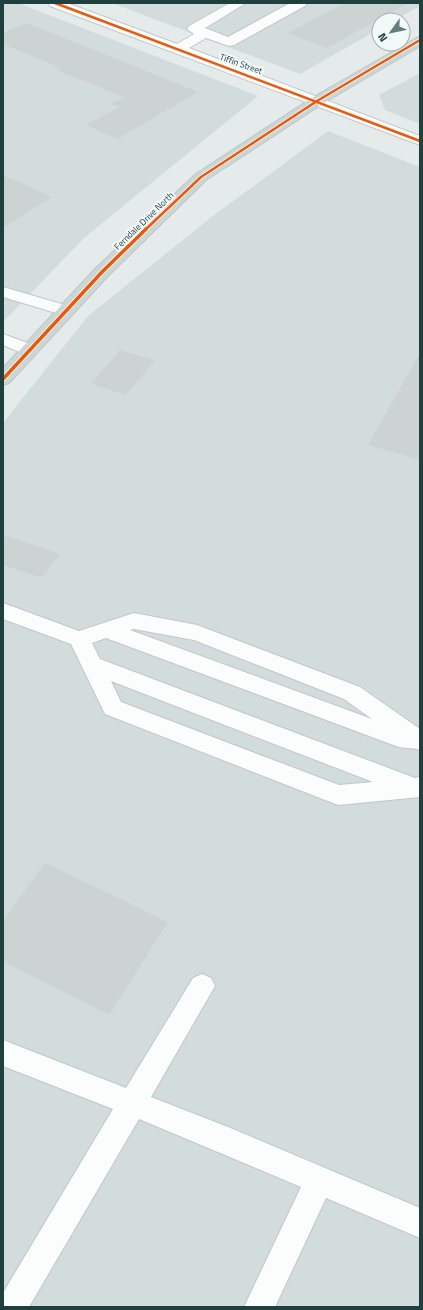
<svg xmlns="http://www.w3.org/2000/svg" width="423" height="1310" font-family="'Titillium Web',sans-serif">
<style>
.built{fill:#d2dcdc}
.building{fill:#cdd3d2}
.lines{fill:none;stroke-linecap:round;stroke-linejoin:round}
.minor-casing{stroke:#c2c7c7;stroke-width:2}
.major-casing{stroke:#bcc7c7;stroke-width:2}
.minor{fill:#fbfcfc;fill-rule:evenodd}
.major{fill:#cdd6d6;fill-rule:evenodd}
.cycleway-far1-casing{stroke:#f3f9f8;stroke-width:4}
.cycleway-casing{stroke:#f3f9f8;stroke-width:5.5}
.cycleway-far1{stroke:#e8590c;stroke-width:2.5}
.cycleway{stroke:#e8590c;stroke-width:3.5}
.labels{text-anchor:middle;stroke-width:4;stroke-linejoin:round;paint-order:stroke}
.far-street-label{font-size:9px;fill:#204040;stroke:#f3f9f8}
</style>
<rect width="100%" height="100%" fill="#e5eaea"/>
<path class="built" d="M3 3H18L258 96 85 237 3 322Z
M112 3H420V6L395 20H379V29L300 74Z
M420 73V124L385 110 379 95Z
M328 131 420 167V1307H3V423L88 316 209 219Z"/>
<path class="building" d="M345 3H408L327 48 288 33Z
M26 23 109 56 198 92 117 139 86 125 119 107 111 104 124 97 57 70 61 68 3 44V33Z
M3 175 52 197 3 228Z
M120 350 155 360 126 395 91 384Z
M420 353V460L368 445Z
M3 535 60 554 41 578 3 565Z
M45 863 168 922 109 1015 3 961V920Z"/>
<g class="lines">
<defs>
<path id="minor" d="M48 3H67L177 44 194 34 187 29 189 26 230 3H246L205 28 228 37 290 3H307L305 6 234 45 229 46 206 38 189 48 420 136V145L50 6Z
M3 287 72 307 75 311 72 315 66 316 3 297Z
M3 334 36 346 39 350 36 354 30 355 24 354 3 345Z
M3 603 79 631 134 613 197 625 360 687 420 729V750C411 747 405 749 396 746L106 638 92 643 100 659 415 778 420 777V797L338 805 105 714 71 644 3 619ZM134 629 194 640 344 699 372 719 130 630ZM111 681 373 782 339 785 121 702Z
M202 974 211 978 215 986 151 1097 228 1127 420 1208V1238L326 1198 275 1307H244L301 1187 139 1119 29 1307H3V1293L113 1109 3 1066V1040L126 1088 193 978Z"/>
<path id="major" d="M420 36V46L322 104 206 180 108 276 9 383 3 385V368L96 268 196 174 312 98Z"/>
</defs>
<use href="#minor" class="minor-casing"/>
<use href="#major" class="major-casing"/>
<use href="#minor" class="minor"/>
<use href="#major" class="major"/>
<defs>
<path id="cycleway-far1" d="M55 3 420 141
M145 230 201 177 317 101 420 40"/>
<path id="cycleway" d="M3 379 102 272 146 229"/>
</defs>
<use href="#cycleway-far1" class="cycleway-far1-casing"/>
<use href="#cycleway" class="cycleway-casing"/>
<use href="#cycleway-far1" class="cycleway-far1"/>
<use href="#cycleway" class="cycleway"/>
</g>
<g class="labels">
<g class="far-street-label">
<text transform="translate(241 64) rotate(20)" y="3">Tiffin Street</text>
<text transform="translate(144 221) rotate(-44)" y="3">Ferndale Drive North</text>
</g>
</g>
<rect width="423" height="1310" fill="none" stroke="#204040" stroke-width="8"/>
<g transform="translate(391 32) rotate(237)"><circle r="19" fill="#f3f9f8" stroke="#9fafae"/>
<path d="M0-3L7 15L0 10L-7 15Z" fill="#657c7c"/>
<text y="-6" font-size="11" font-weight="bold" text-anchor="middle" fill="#204040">N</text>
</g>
</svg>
